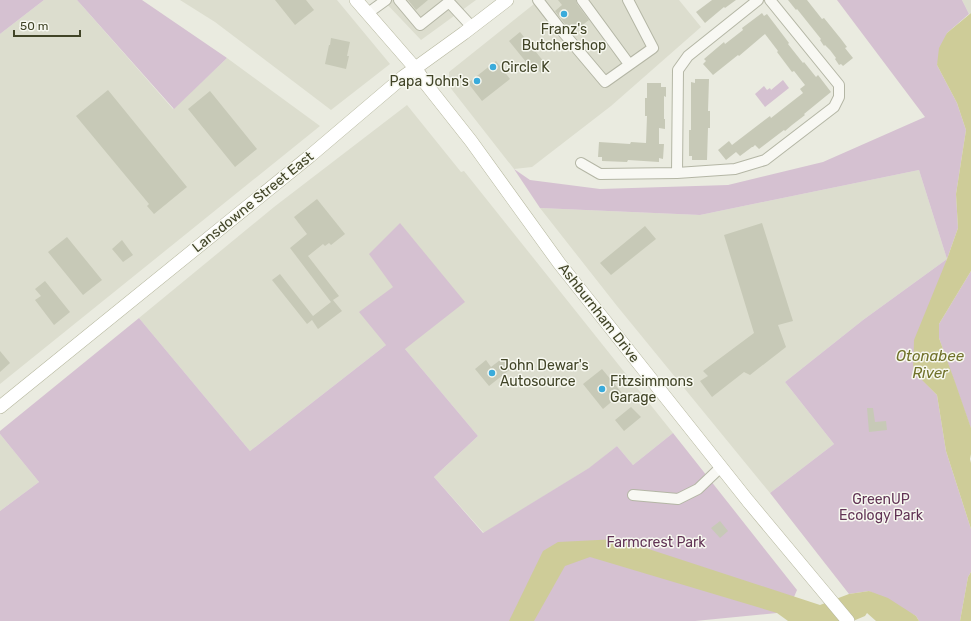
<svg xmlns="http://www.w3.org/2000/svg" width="971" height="621" viewBox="0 0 971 621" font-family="Rubik,sans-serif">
<rect width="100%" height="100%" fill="#eaebe0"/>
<path fill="#dcddce" d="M44,0h33l96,109 54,-51 93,68 -320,258v-350z
M180,0h157l53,64 -59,46 -116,-88z
M383,0h93l-55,40z
M539,0h140l22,27 -90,79 -79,61 -18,2 -65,-83v-14z
M962,0h9v13l-2,1z
M407,105l54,67 3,-1 209,262 -40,32 -16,-19 -26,21 -107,66 -50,-56 44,-41 -73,-87 -12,-62 -7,58 -136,106 -111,-133 135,-111z
M919,170l28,89 -84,61 -78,62 49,62 -64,49 -153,-187 -77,-98 160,7z
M0,434l39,48 -39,29z"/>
<path fill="#d5c1d1" d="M0,0h44l-44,34z
M77,0h65l85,58 -53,51z
M837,0h125l7,14 -22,19 -10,32 20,38 9,27 -10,64 2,34 -11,31 -34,111 24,25 9,56 25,78v43l-3,5 -8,44h-41l-3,-5 -47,-25 -20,3 -79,-101 64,-49 -49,-62 78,-62 84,-61 -28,-89 -219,45 -160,-7 -26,-39 16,11 70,9 128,-4 95,-23 102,-45z
M783,80l6,8 -24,19 -10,-13 9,-8 3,4 3,-2 1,2z
M400,223l65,79 -60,47 73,87 -44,41 49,56 106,-65 28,-22 16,19 40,-32 124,157 -3,7 -17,16 -82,8h-695v-110l39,-29 -39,-48v-3l139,-113 111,133 136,-106 -27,-33 34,-25 -24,-33z
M971,271v158l-32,-91v-14z"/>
<path fill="#cecc98" d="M971,13v258l-32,53v14l16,44 16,46v26l-1,5 1,4v66l-25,-78 -9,-56 -24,-24 1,-31 33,-81 11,-31 -2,-34 10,-64 -9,-27 -20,-38 2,-17 8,-15z
M618,539l202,66 29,-11 20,-3 19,7 28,18 3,5h-43l-9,-8 -2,3 -12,5h-65l-11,-8 -187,-56 -25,9 -31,55h-25l34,-70 15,-9z
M971,572v49h-11l8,-44z"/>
<path fill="#c7c9b7" d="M275,0h31l8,10 -19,15z
M408,0h20l-12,10z
M558,0h18l1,4 12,16 -17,13 -17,-22 7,-6z
M712,0h24l-11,8 -1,-1 -19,16 -9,-11z
M788,0h19l15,19 2,-1 17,21 6,8 -2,1 8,10 -10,8 -2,-2 -2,1 -4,-6 1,-1 -6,-8 -5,-5 -1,1 -4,-6 1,-1 -24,-30 -1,1z
M762,13l2,3 3,-2 22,29 -1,1 15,19 1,-1 12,15 2,-2 13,17 -27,22 1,1 -13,10 -7,6 -1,-1 -25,19 -4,-4 -2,2h-1l-12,9 -4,-4 -10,8 -8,-10 11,-9 3,4 38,-29 1,2 32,-25 -3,-4 5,-4 -11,-14 -2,1 -15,-20 1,-1 -13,-17 -26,22 -1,-1 -25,20 -10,-11 3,-3 -2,-2 20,-17 1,2 18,-14 -1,-2z
M520,32l28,35 -7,6 -3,-3 -3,3 -26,-32z
M331,38l19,4 -3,14h2l-3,13 -21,-5 4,-19h1z
M496,61l14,18 -28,22 -14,-18z
M695,79h14l-1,32h2v17h-2l-1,32h-15v-4h-3v-26h2v-48l4,1z
M647,83h14v4h5v10l-2,-1v23h1v10l-6,-1v16h5l-1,15 -4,-1v4l-31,-2 -1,2 -25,-1v-4h-4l1,-15 31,2 1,-2 15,1 1,-27h-2v-18h2z
M108,90l79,97 -33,27 -7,-8 2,-2 -73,-88z
M210,91l47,58 -22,18 -47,-58z
M317,199l28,35 -14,11 -2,-2 -4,3 -2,-2 -15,12 31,40 -6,4 9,11 -24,18 -6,-9 -5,4 -35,-44 8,-6 33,42 18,-14 -41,-54 17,-14 -13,-17z
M762,223l31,98 -15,4 8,22 -36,28 -6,-3 -32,25 -12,-16 8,-5 -5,-5 51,-38 -30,-98z
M645,226l11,13 -45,36 -11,-12z
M67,237l35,43 -19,15 -35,-43z
M122,240l11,15 -10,7 -11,-13z
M45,281l25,31 -16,13 -19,-25 6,-4 -6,-7z
M0,351l10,12 -10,9z
M504,357l8,11 -23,18 -14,-17 11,-9 5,7z
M602,369l20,24 -19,16 -20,-25z
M631,407l10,10 -17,14 -9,-11z
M867,408h6l2,14 11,-1 1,9 -18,2z
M720,521l8,10 -8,7 -9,-10z"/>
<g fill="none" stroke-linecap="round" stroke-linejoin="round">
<g stroke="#b4b6a5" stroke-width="12">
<path id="minor" d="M399,0l21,25 29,-23 23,25
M538,0l24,31 43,51 48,-34 -25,-48
M582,0l47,64
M368,13l18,-13
M581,163l19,11 77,-1 58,-4 30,-9 69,-53 5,-10v-12l-69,-85
M677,173l1,-103 10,-14 70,-56
M633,495l45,4 20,-10 23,-22"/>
</g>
<g stroke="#b6b79e" stroke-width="14">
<path id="major" d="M356,0l60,69 10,15 45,57 88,122 189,238 100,120
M0,407l310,-251 93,-79 61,-44 43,-33"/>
</g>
<use href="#minor" stroke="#f8f8f3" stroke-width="10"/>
<use href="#major" stroke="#fff" stroke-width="13"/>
</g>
<g fill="#3aabdb" stroke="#f7f8f0" stroke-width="1.5">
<circle cx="564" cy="14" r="4"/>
<circle cx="493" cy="67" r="4"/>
<circle cx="477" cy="81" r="4"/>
<circle cx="492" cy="373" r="4"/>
<circle cx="602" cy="389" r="4"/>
</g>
<g text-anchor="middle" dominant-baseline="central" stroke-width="3" stroke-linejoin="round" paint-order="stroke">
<g font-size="14" fill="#414427" stroke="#f7f8f0" text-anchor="start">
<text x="564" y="29" text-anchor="middle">Franz's<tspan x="564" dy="16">Butchershop</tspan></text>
<text x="501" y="67">Circle K</text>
<text x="469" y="81" text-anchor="end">Papa John's</text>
<text x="500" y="365">John Dewar's<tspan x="500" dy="16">Autosource</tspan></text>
<text x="610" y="381">Fitzsimmons<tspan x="610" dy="16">Garage</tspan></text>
</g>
<g font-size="14" fill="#414427" stroke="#f7f8f0">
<text transform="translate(253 202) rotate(-39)">Lansdowne Street East</text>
<text transform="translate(599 313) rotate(52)">Ashburnham Drive</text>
</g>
<g font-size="14" fill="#613355" stroke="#f7f8f0">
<text x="881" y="499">GreenUP<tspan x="881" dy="16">Ecology Park</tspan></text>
<text x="656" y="542">Farmcrest Park</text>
</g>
<g font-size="15" font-style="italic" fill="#70712a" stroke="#f7f8f0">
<text x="930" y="356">Otonabee<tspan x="930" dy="17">River</tspan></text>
</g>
</g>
<path d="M14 30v6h66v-6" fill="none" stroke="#414427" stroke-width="2"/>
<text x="20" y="30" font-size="12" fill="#414427" stroke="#f7f8f0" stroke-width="3" paint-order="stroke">50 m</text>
</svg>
